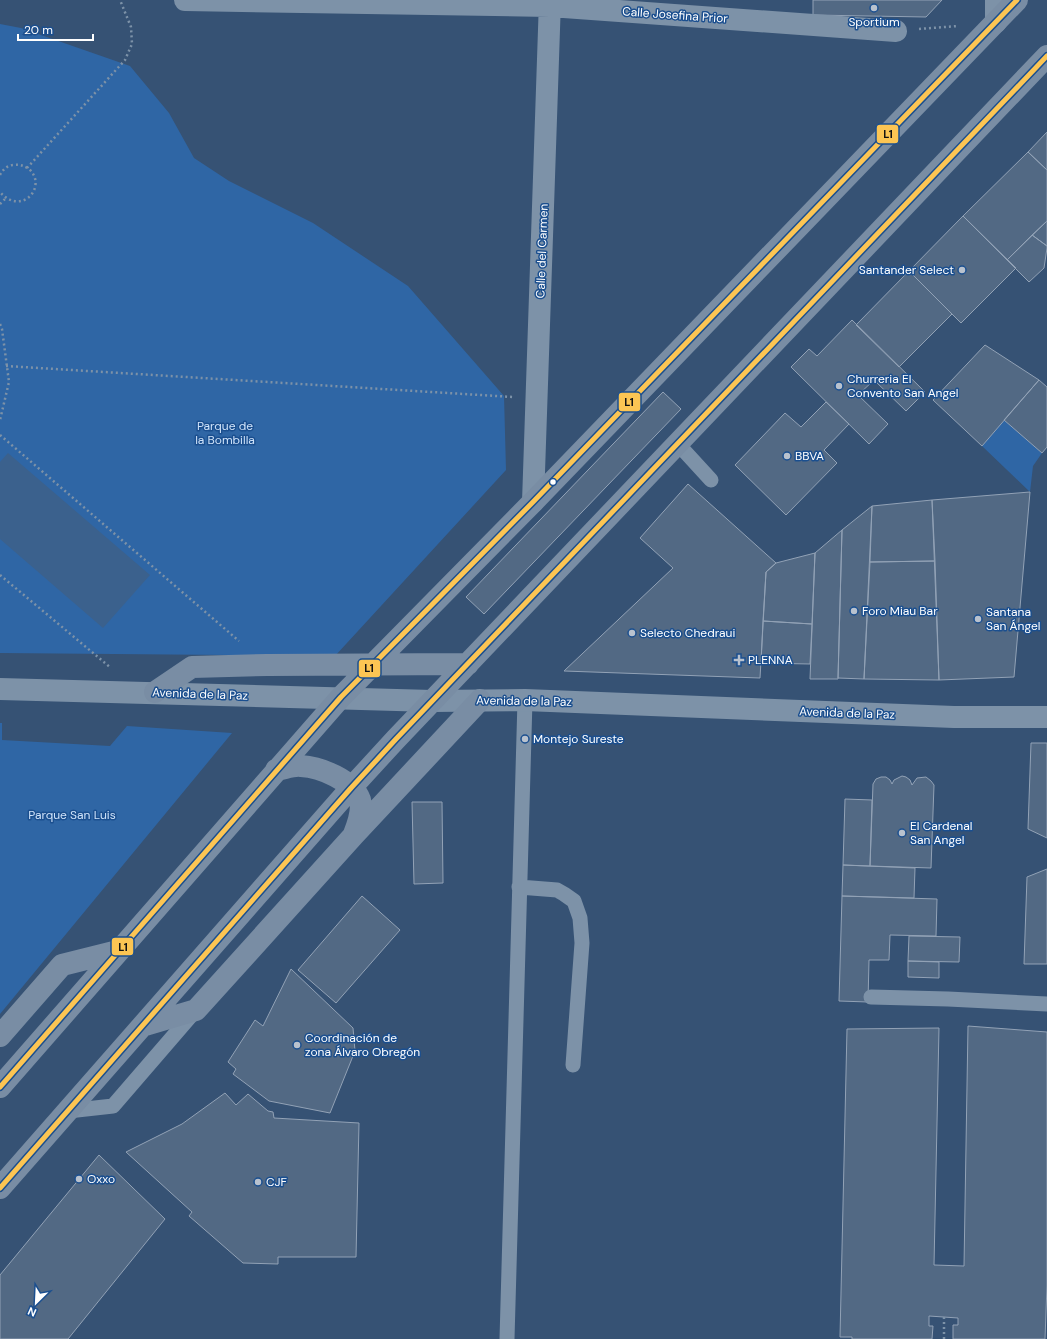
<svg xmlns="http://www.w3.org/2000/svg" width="1047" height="1339" viewBox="0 0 1047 1339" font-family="'DM Sans',sans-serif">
<rect width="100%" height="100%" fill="#365274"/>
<path fill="#2f66a5" d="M0,24l21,4 109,38 39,47 25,45 35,23 84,42 95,63 96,110 2,74 -171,186 -335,-3z
M1004,420l38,33 -9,13 -3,26 -48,-46z
M0,723h2v17l108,6 17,-20 105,7 -232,281z"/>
<path fill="#3b618d" d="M8,453l142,122 -47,53 -103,-89v-77z"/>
<path fill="#526984" stroke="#92a2b6" d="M813,0h129l-16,17 -113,-2z
M1047,132v38l-19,-18z
M1028,152l19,18v51l-40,39 -44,-44z
M963,216l53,52 -55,55 -52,-52z
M1047,221v25l-15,-11z
M1032,235l15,11v2l-3,20 -15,14 -22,-22z
M909,271l43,43 -53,53 -43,-42z
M852,320l73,72 -19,19 -32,-31 -16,15 30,29 -19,20 -78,-77 18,-18 8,7z
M985,345l54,35 -57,66 -49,-46z
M1039,380l8,7v60l-5,6 -38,-33z
M663,392l18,17 -197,205 -18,-17z
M826,402l23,22 -25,26 13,13 -51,52 -51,-50 50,-52 16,14z
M688,484l88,79 -10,9 -6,106 -196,-7 109,-103 -33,-30z
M1030,492l-16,185 -75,3 -7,-180z
M932,500l3,61 -65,1 2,-56z
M872,506l-8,173 -26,-1 4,-148z
M842,530l-4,149h-28l5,-126z
M815,553l-3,71 -49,-3 3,-49 10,-9z
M935,561l4,119 -75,-1 6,-117z
M763,621l49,3 -2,40 -49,-1z
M1031,743h16v95l-19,-9z
M902,776l4,1 4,3 2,5 5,-7 9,-1 5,4 3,4 -3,83 -61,-2 3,-82 3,-5 5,-2h5l4,3 2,4 2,-4z
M845,799l27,1 -2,66 -27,-1z
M412,802h30l1,81 -29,1z
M843,865l72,3 -1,30 -72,-2z
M1047,869v95h-23l3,-87z
M362,896l38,34 -64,73 -38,-33z
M842,896l95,3 -1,37 -46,-1 -1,25h-20l-1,42 -29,-1z
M909,936l51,1 -1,25 -51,-1z
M908,961l31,1v16l-31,-1z
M291,969l62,59 2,23 -25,62 -61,-12 -36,-27 3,-5 -8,-7 27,-42 8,6z
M968,1026l79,6v253l-2,54h-92v-14h5v-7l-29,-2v10h4l-1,13h-80v-2h-12l7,-308 92,-1 -5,237 30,1z
M225,1093l11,12 12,-11 20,17 5,1 1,6 85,5 -3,134h-78v7l-35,-1 -54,-47 3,-4 -66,-60 56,-28z
M99,1155l66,64 -97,120h-68v-64z"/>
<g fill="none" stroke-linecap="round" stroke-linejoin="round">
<path stroke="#7d92a8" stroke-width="2.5" stroke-dasharray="2 3" stroke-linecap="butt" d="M919,29l39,-3
M27,168l98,-108 7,-16 -1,-17 -11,-27
M0,175c3,-6 8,-10 14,-10 6,-1 10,1 15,4 19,17 -7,48 -29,23
M0,204l6,-6
M0,324l2,5 7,53 -9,38
M6,366l507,31
M0,435l239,206
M0,575l111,93
M944,1339v-22"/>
<path stroke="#7d92a8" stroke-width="15" d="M678,444l33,36
M519,887l38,3 7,4 10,7 6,17 2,25 -9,122
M871,997l77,2 99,5
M68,1111l45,-5 82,-95
M507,1339l18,-639"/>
<path stroke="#7d92a8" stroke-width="22" d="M185,0l365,6 346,25
M996,0v22
M533,502l17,-502"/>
<path stroke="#7d92a8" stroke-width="22" d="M0,689l432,12 93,-1 429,17h93"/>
<path stroke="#798da4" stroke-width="22" d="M155,692l37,-25 75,-2 201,-1
M276,770c8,-1 17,-5 25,-4 19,1 52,14 59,34 3,11 -2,24 -6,34
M142,1026l54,-16 158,-175 126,-135
M0,1036l62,-71 56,-14
M0,1087l341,-390 192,-195 484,-502
M0,1188l351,-400 45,-49 651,-683"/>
<g stroke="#1b4f8f" stroke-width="8">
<path id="bus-1" d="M0,1087l341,-390 192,-195 484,-502
M0,1188l351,-400 45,-49 651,-683"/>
</g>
<use href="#bus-1" stroke="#fcc553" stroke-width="5"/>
</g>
<g fill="#b9c2ce" stroke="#1b4f8f" stroke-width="1.5">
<circle cx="874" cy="8" r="4"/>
<circle cx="962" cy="270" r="4"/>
<circle cx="839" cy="386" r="4"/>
<circle cx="787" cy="456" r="4"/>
<circle cx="854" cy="611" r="4"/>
<circle cx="978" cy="619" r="4"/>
<circle cx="632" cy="633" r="4"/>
<path d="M737 654h4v4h4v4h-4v4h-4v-4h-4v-4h4z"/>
<circle cx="525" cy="739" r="4"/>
<circle cx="902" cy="833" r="4"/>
<circle cx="297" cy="1045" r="4"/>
<circle cx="79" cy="1179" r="4"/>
<circle cx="258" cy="1182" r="4"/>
</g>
<circle fill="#fff" stroke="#1b4f8f" stroke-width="1.5" cx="553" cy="482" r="3.5"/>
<g text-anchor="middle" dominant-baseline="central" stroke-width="3" stroke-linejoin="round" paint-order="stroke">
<g font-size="12" fill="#fff" stroke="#1b4f8f">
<text transform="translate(675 15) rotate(4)">Calle Josefina Prior</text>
<text transform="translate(542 251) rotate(-88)">Calle del Carmen</text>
<text transform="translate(200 694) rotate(2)">Avenida de la Paz</text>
<text transform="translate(524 701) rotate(1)">Avenida de la Paz</text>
<text transform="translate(847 713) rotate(2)">Avenida de la Paz</text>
</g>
<g font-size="12" fill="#fff" stroke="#1b4f8f" text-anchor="start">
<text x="874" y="22" text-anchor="middle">Sportium</text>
<text x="954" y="270" text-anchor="end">Santander Select</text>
<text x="847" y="379">Churreria El<tspan x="847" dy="14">Convento San Angel</tspan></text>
<text x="795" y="456">BBVA</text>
<text x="862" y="611">Foro Miau Bar</text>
<text x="986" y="612">Santana<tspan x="986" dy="14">San Ángel</tspan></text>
<text x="640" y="633">Selecto Chedraui</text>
<text x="748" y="660">PLENNA</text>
<text x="533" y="739">Montejo Sureste</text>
<text x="910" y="826">El Cardenal<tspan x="910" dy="14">San Angel</tspan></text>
<text x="305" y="1038">Coordinación de<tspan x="305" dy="14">zona Álvaro Obregón</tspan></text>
<text x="87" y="1179">Oxxo</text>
<text x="266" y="1182">CJF</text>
</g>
<g font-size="12" fill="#cfe3fa" stroke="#1b4f8f">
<text x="225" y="426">Parque de<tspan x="225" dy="14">la Bombilla</tspan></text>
<text x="72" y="815">Parque San Luis</text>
</g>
</g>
<g stroke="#1b4f8f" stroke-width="1.5">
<rect x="876" y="124" width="23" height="20" rx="4" fill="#fcc553"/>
<rect x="618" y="392" width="23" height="20" rx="4" fill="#fcc553"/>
<rect x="358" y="659" width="23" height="19" rx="4" fill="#fcc553"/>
<rect x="111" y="937" width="23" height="19" rx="4" fill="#fcc553"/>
</g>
<g font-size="11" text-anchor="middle" font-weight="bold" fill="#111">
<text x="888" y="138">L1</text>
<text x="629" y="406">L1</text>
<text x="369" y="672">L1</text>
<text x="123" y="951">L1</text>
</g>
<g transform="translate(36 1303) rotate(204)" stroke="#1b4f8f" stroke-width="3" paint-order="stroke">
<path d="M0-3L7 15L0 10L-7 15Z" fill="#ffffff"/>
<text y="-6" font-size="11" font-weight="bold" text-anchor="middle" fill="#ffffff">N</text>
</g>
<path d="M18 34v6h75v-6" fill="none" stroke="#ffffff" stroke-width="2"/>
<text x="24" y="34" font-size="12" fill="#ffffff" stroke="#1b4f8f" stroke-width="3" paint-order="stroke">20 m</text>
</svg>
